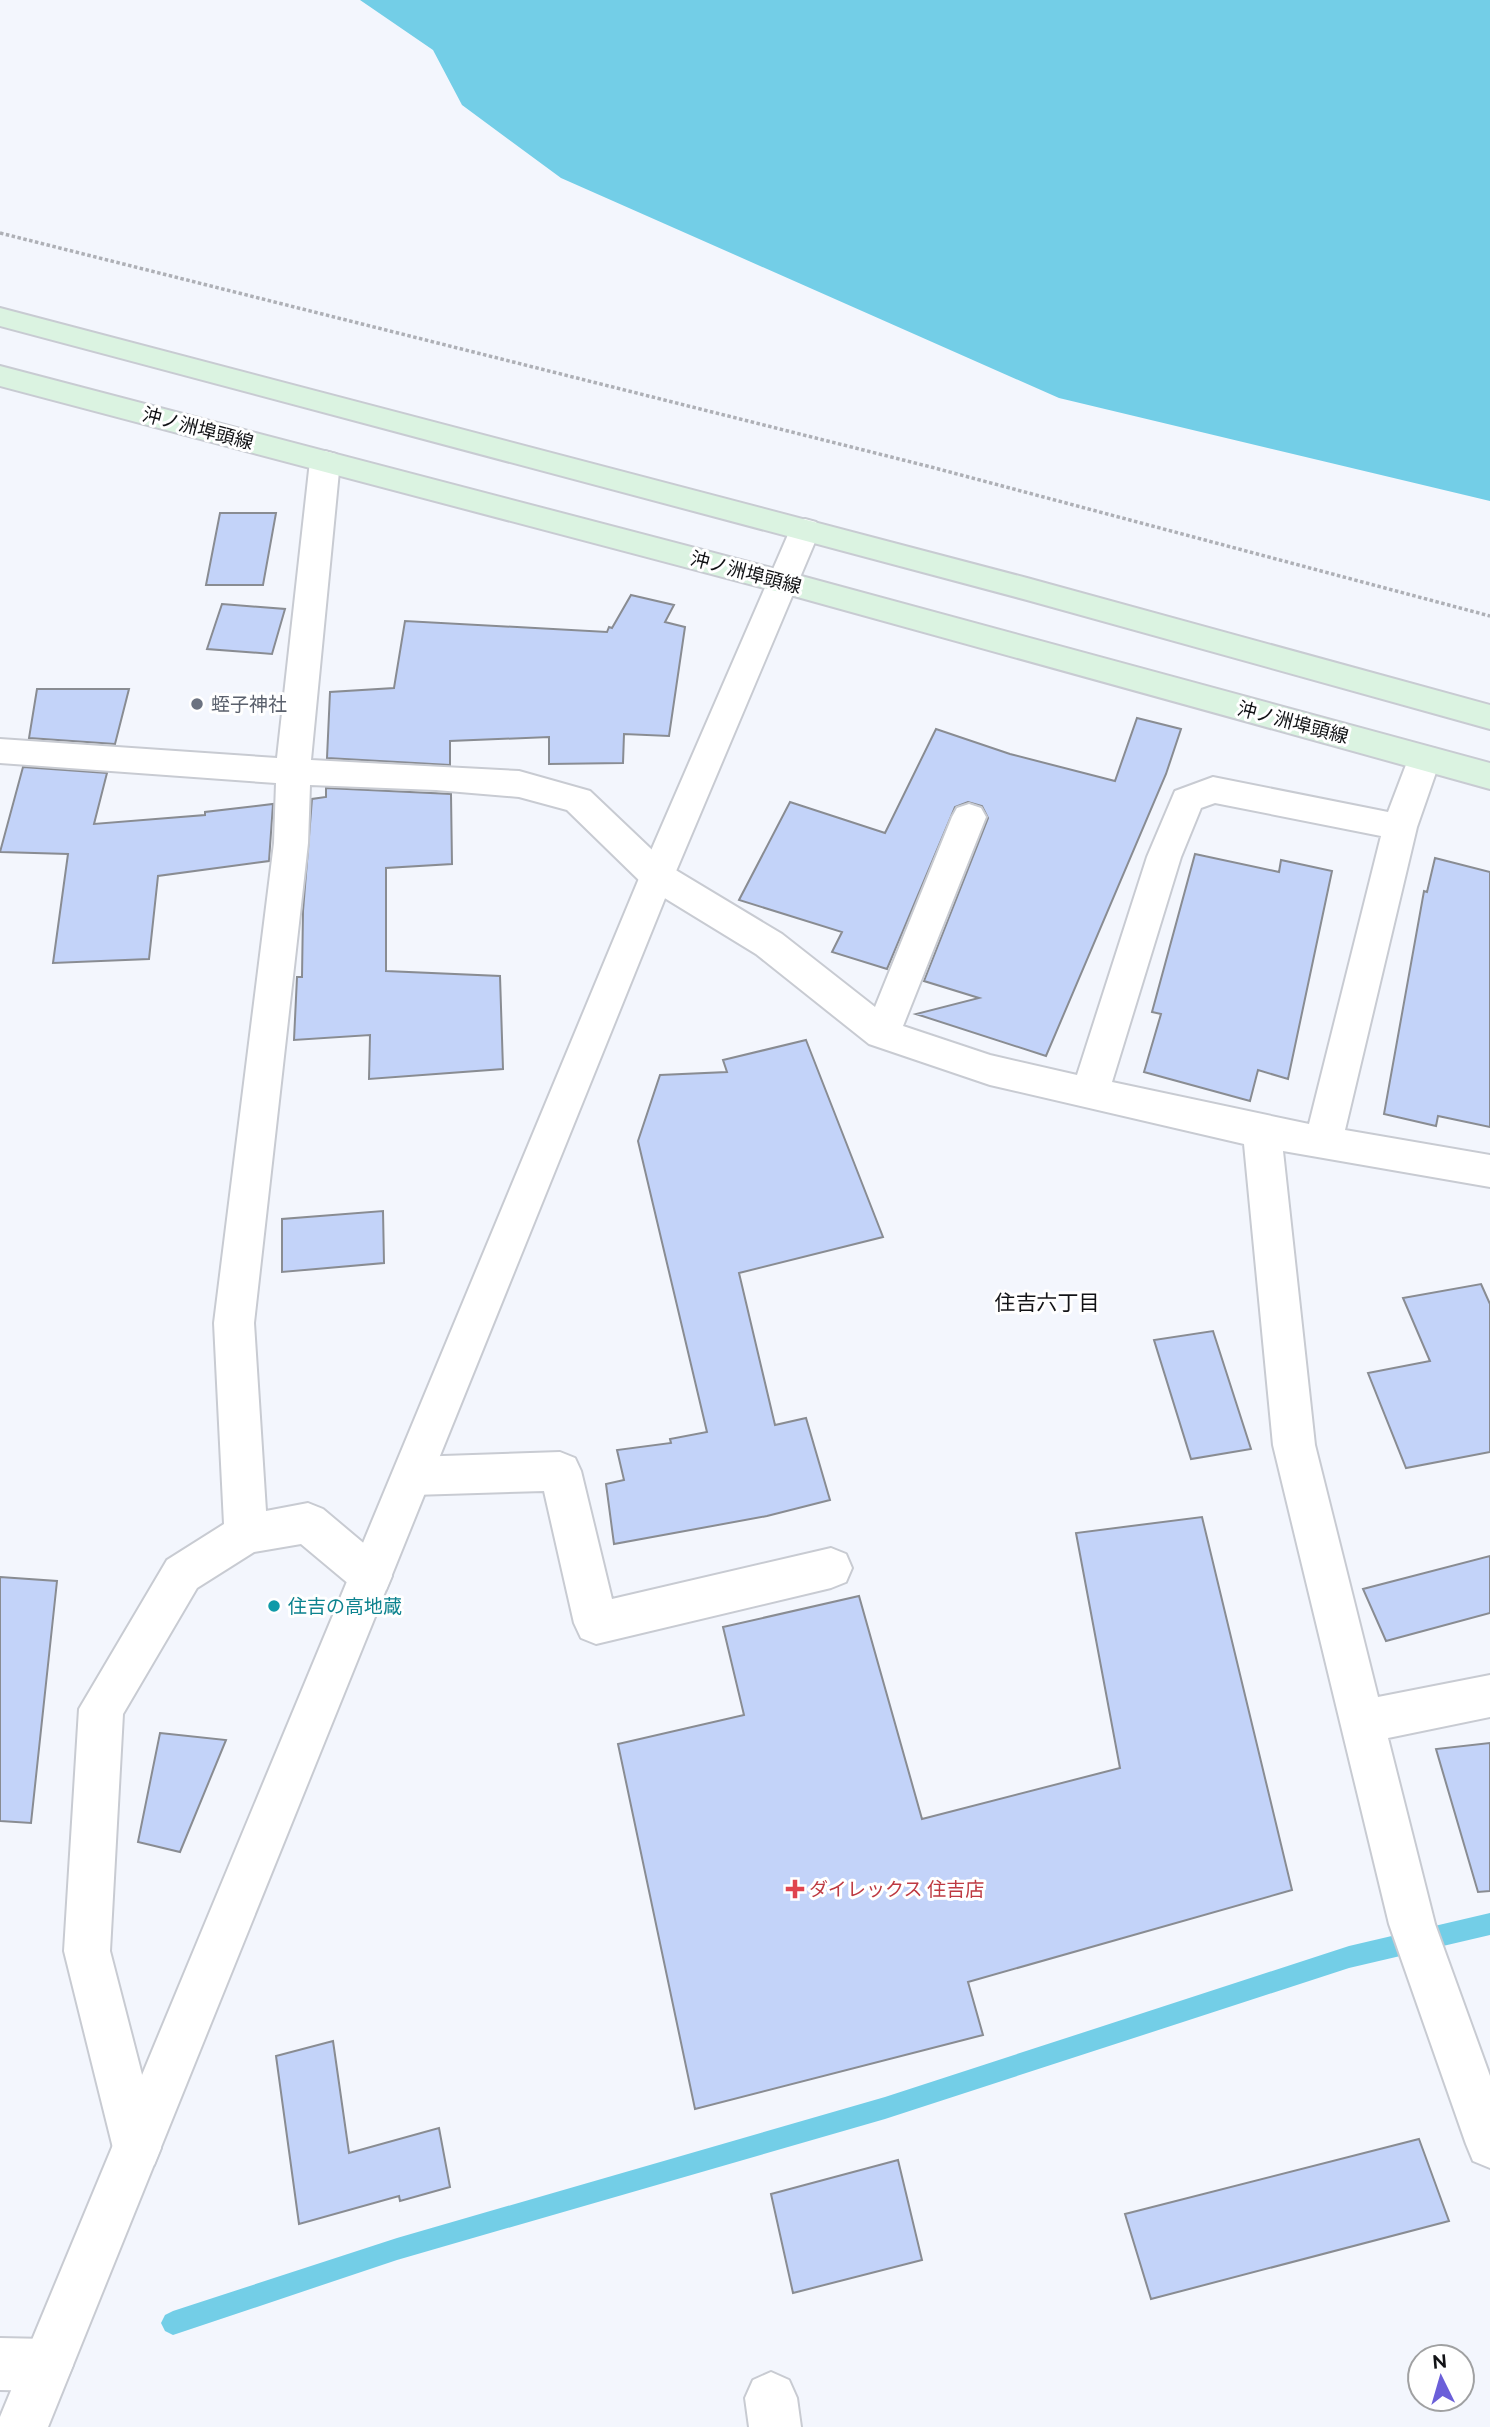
<svg xmlns="http://www.w3.org/2000/svg" width="1490" height="2427" viewBox="0 0 1490 2427" font-family="Raleway,'Noto Sans JP',sans-serif">
<rect width="100%" height="100%" fill="#f3f6fd"/>
<path fill="#73cee7" d="M360,0h1130v501l-431,-103 -498,-220 -99,-73 -29,-55z"/>
<g fill="none" stroke-linecap="round" stroke-linejoin="round">
<path fill="#73cee7" fill-rule="evenodd" d="M1490,1913v22l-141,33 -464,151 -488,141 -224,75 -8,-4 -4,-8 4,-8 8,-4 224,-73 488,-141 464,-151z"/>
</g>
<path fill="#c3d3f9" stroke="#898c92" stroke-width="2" d="M220,513h56l-13,72h-57z
M631,595l43,10 -9,17 20,5 -16,109 -45,-2 -1,29 -74,1v-27l-99,4v24l-123,-7 3,-66 64,-4 11,-67 202,11 2,-5 3,1z
M222,604l63,5 -13,45 -65,-5z
M37,689h92l-14,55 -86,-6z
M1137,718l44,11 -15,45 -120,282 -130,-42 63,-16 -55,-17 64,-163 -6,-12 -14,-4 -13,5 -68,162 -55,-17 10,-20 -103,-32 51,-98 95,31 51,-104 74,25 105,27z
M23,767l84,6 -13,51 111,-9v-3l68,-8 -4,57 -111,15 -9,83 -96,4 15,-109 -68,-2z
M326,788l125,6 1,70 -66,4v103l114,5 3,93 -134,10 1,-44 -76,5 3,-63h5l1,-66 9,-112 14,-2z
M1195,854l84,18 2,-12 51,11 -44,208 -30,-9 -8,31 -106,-29 17,-58 -9,-2z
M1435,858l55,14v255l-52,-11 -2,10 -52,-12 40,-223 3,1z
M806,1040l77,197 -144,36 36,152 31,-7 24,82 -63,16 -153,28 -8,-60 18,-4 -7,-30 54,-7 -1,-4 37,-7 -69,-291 22,-66 67,-3 -4,-12z
M383,1211l1,52 -102,9v-53z
M1481,1284l9,20v148l-84,16 -38,-95 62,-12 -27,-63z
M1213,1331l38,118 -60,10 -37,-119z
M1202,1517l90,373 -324,92 15,53 -288,74 -77,-365 126,-29 -21,-88 136,-31 63,223 198,-51 -44,-235z
M1490,1556v57l-104,28 -23,-52z
M0,1577l57,4 -26,242 -31,-2z
M160,1733l66,7 -46,112 -42,-10z
M1490,1743v148l-12,1 -42,-143z
M333,2041l16,112 90,-25 11,59 -50,14 -1,-5 -100,28 -23,-168z
M1419,2139l30,82 -298,78 -26,-85z
M898,2160l24,100 -129,33 -22,-99z"/>
<g fill="none" stroke-linecap="round" stroke-linejoin="round">
<g stroke="#c8cbd2" stroke-width="4">
<path id="minor" d="M325,451l11,3 4,7 -29,299 208,11 71,20 79,75 113,68 93,73 77,-190 5,-9 12,-4 12,4 5,9 -83,209 87,29 87,20 70,-218 28,-66 38,-14 175,35 24,-63 12,-3 12,3 5,9 -24,69 -72,303 145,25v32l-207,-36 32,294 63,252 112,-22v42l-102,21 47,186 55,152v92l-17,-7 -7,-17 -77,-220 -116,-479 -29,-301 -254,-59 -121,-41 -113,-90 -111,-68 -78,-76 -48,-13 -83,-7 -126,-5 -2,58 -54,480 12,188 42,-8 15,6 63,53 6,14 -6,14 -15,6 -15,-6 -55,-46 -47,8 -57,36 -74,126 -13,237 51,197 -7,17 -17,7 -17,-7 -7,-17 -49,-197 15,-242 88,-149 57,-36 -10,-201 60,-480 2,-60 -276,-20v-24l277,19 33,-297 4,-7zM1215,803l166,33 -72,288 -197,-42 69,-225 20,-49z
M560,1452l15,6 6,13 31,128 219,-51 15,6 6,14 -6,14 -15,6 -235,56 -15,-6 -7,-15 -30,-132 -131,4 -15,-6 -6,-13 6,-13 15,-6z
M0,2338l47,1 18,8 8,18 -8,18 -18,8 -47,-1z
M771,2372l18,8 8,18 4,29h-52l-4,-29 8,-18z"/>
</g>
<g stroke="#c8cbd2" stroke-width="4">
<path id="tertiary" d="M805,519l11,3 4,8 -146,346 -626,1551h-48v-10l640,-1541 150,-346 4,-8z"/>
</g>
<g stroke="#c8cbd2" stroke-width="4">
<path id="secondary" d="M0,308l1027,270 463,127v24l-463,-129 -1027,-274z
M0,366l783,205 707,192v26l-707,-196 -783,-207z"/>
</g>
<path stroke="#aeb0b6" stroke-width="3.5" stroke-dasharray="3.5 2.5" stroke-linecap="butt" d="M0,233l931,234 559,149"/>
<use href="#minor" fill="#fff" fill-rule="evenodd"/>
<use href="#tertiary" fill="#fff" fill-rule="evenodd"/>
<use href="#secondary" fill="#dbf3e1" fill-rule="evenodd"/>
</g>
<circle fill="#6b7280" stroke="#fff" stroke-width="2.5" cx="197" cy="704" r="7"/>
<circle fill="#0f9aa8" stroke="#fff" stroke-width="2.5" cx="274" cy="1606" r="7"/>
<path fill="#e0444e" stroke="#fff" stroke-width="2.5" d="M791.5 1878.5h7v7h7v7h-7v7h-7v-7h-7v-7h7z"/>
<g text-anchor="middle" dominant-baseline="central" stroke-width="6" stroke-linejoin="round" paint-order="stroke">
<g font-size="19" fill="#121316" stroke="#fff">
<text transform="translate(198 428) rotate(15)">沖ノ洲埠頭線</text>
<text transform="translate(746 572) rotate(15)">沖ノ洲埠頭線</text>
<text transform="translate(1293 722) rotate(15)">沖ノ洲埠頭線</text>
</g>
<g font-size="19" fill="#5b616d" stroke="#fff" text-anchor="start">
<text x="211" y="704">蛭子神社</text>
</g>
<g font-size="19" fill="#0d838f" stroke="#fff" text-anchor="start">
<text x="288" y="1606">住吉の高地蔵</text>
</g>
<g font-size="19" fill="#be3a42" stroke="#fff" text-anchor="start">
<text x="809" y="1889">ダイレックス 住吉店</text>
</g>
<g font-size="21" fill="#121316" stroke="#fff">
<text x="1047" y="1302">住吉六丁目</text>
</g>
</g>
<g transform="translate(1441 2378) rotate(355)"><circle r="33" fill="#ffffff" stroke="#a0a1a2" stroke-width="2"/>
<path d="M0-5L12 26L0 18L-12 26Z" fill="#6b5fd9"/>
<text y="-10" font-size="19" font-weight="bold" text-anchor="middle" fill="#121316">N</text>
</g>
</svg>
